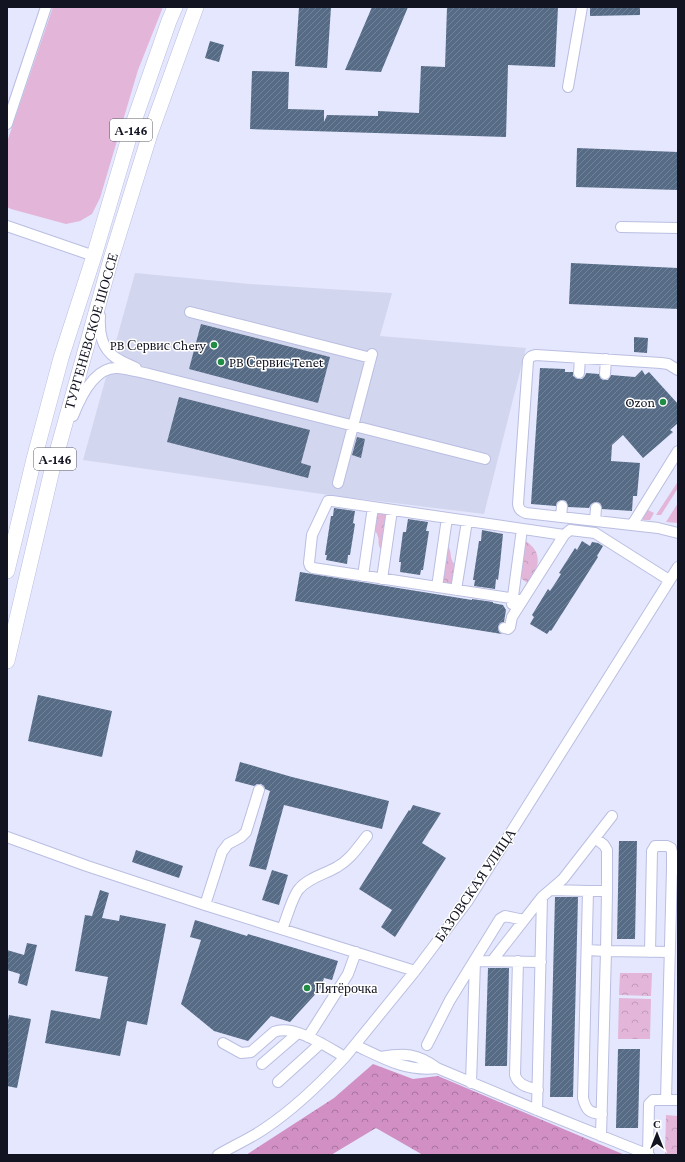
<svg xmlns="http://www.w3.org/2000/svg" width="685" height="1162" viewBox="0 0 685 1162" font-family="'Crimson Pro',serif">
<defs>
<pattern id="forest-crowns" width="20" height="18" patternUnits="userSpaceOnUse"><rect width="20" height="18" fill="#d18fc4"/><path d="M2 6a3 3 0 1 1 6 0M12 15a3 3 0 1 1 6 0" fill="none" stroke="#a8749f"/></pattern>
<pattern id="park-crowns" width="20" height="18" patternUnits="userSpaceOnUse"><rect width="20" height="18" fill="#e2b5d9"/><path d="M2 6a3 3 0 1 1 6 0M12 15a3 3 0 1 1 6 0" fill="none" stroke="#c19bba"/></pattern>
<pattern id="building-hatch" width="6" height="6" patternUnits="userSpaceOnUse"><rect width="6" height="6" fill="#566b86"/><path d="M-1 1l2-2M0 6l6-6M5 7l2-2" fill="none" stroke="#738296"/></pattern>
</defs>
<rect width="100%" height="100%" fill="#e4e7fd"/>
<path fill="#d3d6ef" d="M135,273l115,11 142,9 -12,43 146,12 -42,166 -155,-19 -246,-35z"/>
<path fill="#e2b5d9" d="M53,7h110l-25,63 -38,128 -8,16 -12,7 -14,3 -55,-15 -4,-2v-65z
M677,483l1,1v4l-17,27h-5z
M678,503v20l-12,-1z
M646,509l8,4 -4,7h-7l-1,-4z"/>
<path fill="url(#forest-crowns)" d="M373,1064l40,15 25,-3 187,79h-202l-47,-27 -45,27h-85l88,-57z"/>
<path fill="url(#park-crowns)" d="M382,511l5,3 -5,37c-7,-8 1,-13 -9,-22l4,-16z
M524,540c20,12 15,27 5,44l-10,-7z
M446,544c8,7 1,15 11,22l-4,16 -4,2 -5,-1 -2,-2z
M620,973h32l-1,23 -32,-1z
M619,998l32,1 -1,40h-32z
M666,1115l12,1v39h-13z"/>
<path fill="url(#building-hatch)" d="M299,7h32l-4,61 -32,-2z
M372,7h36l-27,65 -36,-2z
M447,7h111l-3,60 -47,-2 -2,72 -256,-8 2,-58 37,1 -1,37 36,1v12l3,-7 51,1v-5l41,2 2,-47 24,1z
M590,7h50v8l-50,1z
M210,41l14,4 -5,17 -14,-4z
M577,148l101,4v38l-102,-3z
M571,263l107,5v41l-109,-5z
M201,324l129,33 -12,46 -129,-34z
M634,337l14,1 -1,15 -13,-1z
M540,368l25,1v3h8v4l5,3h4l3,-3 1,-3 13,1 2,5 4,1h3l3,-5 24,2 7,-7 3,5 4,-3 29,32v19l-8,7 3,2 -30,26 -20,-23 -11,10 -1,16 29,2 -3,33h-4l-1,15 -30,-2 -2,-6 -4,-1 -5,2 -2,4 -21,-1 -2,-6 -4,-1 -5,2 -1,4 -25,-2z
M179,397l131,33 -9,33 10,3 -3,12 -141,-36z
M357,437l8,2 -4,19 -9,-3z
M334,508l21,3 -2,12 2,1 -5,31h-2l-1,9 -21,-4 1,-5h-2l6,-39h2z
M408,519l20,3 -2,9h3l-6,39h-2l-1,5 -20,-3 1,-10h-2l4,-30h3z
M482,530l21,4 -3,30 -2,16 -2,-1 -1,10 -21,-3 1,-6h-2l6,-39h2z
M582,541l8,5 2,-4 6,1 5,3 -6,10 1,1 -47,74 -1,-1 -3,4 -17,-10 4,-7 -2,-2 16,-26 2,2 6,-9 5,-8 -2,-1 16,-25 2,2z
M300,572l172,28v-1l21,3v1l10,2 3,5 -2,12 -4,1 -2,4 1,5 3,2 -207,-33z
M38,695l74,16 -10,46 -74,-16z
M240,762l52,15 97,24 -7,28 -98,-24 -18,65 -17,-4 21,-75 -5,-2 -1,-3 -3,-2h-4l-3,2 -19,-5z
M413,805l28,8 -19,30 24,15 -51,79 -14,-10 11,-17 -33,-21 50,-79 1,1z
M619,841h18l-2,98h-18z
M136,850l47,16 -4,12 -47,-16z
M272,870l16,5 -9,30 -17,-5z
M100,890l9,3 -7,25 17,3 1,-6 46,9 -19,101 -20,-4 -7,35 -75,-13 6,-33 49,9 8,-42 -33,-6 10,-56 7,1z
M555,897h23l-5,200h-23z
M195,920l52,16 1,-2 90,27 -6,19 -8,-2 -3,10 -31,34 -19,-6 -23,25 -34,-10 -33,-27 20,-64 -11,-3z
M27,943l10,2 -10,41 -9,-3 2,-9 -13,-4v-20l17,5z
M488,968h21l-2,98h-22z
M9,1015l22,4 -14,69 -10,-2v-60z
M618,1049h22l-2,79h-22z"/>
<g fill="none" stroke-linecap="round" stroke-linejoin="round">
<g stroke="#babee1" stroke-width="12">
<path id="minor" d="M568,87l14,-80
M7,124l39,-117
M7,226l87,30
M621,227l57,1
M190,312l181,46
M100,316c-1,16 1,32 16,42 6,4 14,7 20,10
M678,370l-10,-6 -7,-1 -125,-8c-5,1 -7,2 -8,6l-10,143c1,6 3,7 8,9l132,15 20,5
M579,373l1,-15
M605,374l1,-15
M73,416c7,-18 22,-50 45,-48 10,1 21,4 31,6l336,85
M338,483l34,-129
M561,517l1,-11
M595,521l1,-13
M632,525l46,-74
M363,576l10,-69
M382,579l10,-69
M437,587l10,-69
M456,590l11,-69
M523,600l-210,-32 -3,-2 -1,-3 3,-28 16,-34h4l232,34
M512,604l10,-75
M504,628l4,1 2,-2 2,-10 52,-82 6,-5 25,3 74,47
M7,837l80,29 118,39 210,66
M595,838l9,7 3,5v41
M678,869l-6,-1 -6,232h12
M551,890l37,1
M205,905l17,-53 6,-8 13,-7 5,-5 13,-42
M282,929c5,-11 10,-32 17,-40 9,-11 26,-15 38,-22 13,-7 21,-20 30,-31
M587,950l19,1 1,-60h-19l-5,207c3,12 6,15 19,16
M650,952l2,-101 3,-5h12l4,2 1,4v16
M492,961l50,-64 21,-18 49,-63
M518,961l-3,114c3,11 14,12 23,15
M308,1037l40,-63 8,-22
M223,1043l18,10 10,-1 23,-20c20,-8 53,15 71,25
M355,1045c28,13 50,27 82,23
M427,1045l23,-45 50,-81 5,-3 19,4
M381,1057c23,-4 36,-4 56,11l100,42 112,45
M262,1064l36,-31
M278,1082l43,-39
M471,1083l4,-122 66,1
M537,1110l5,-213
M601,1136l5,-185 64,1
M218,1155c15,-9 31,-16 46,-26 30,-20 57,-46 81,-72l70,-86 52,-69 211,-335
M648,1155l1,-51 4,-4h13"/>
</g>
<g stroke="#babee1" stroke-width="16">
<path id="highway" d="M7,571l27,-112 27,-101 33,-102 39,-132 36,-103 6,-14
M7,661l45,-191 59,-211 39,-125 46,-127"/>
</g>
<use href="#minor" stroke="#fff" stroke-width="10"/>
<use href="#highway" stroke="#fff" stroke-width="15"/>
</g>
<g fill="#208c44" stroke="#fff" stroke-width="1.5">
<circle cx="214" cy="345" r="4"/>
<circle cx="221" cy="362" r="4"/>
<circle cx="663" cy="402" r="4"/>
<circle cx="307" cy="988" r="4"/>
</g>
<g text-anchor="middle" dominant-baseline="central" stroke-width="3" stroke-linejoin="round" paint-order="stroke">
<g fill="#fff" stroke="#5a5a64" stroke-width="1">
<rect x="110" y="119" width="42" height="22" rx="3"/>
<rect x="34" y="448" width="42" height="22" rx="3"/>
</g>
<g font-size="13" font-weight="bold" fill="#131421">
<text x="131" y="130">А-146</text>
<text x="55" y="459">А-146</text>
</g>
<g font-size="14" fill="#131421" stroke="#fff">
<text transform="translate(91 331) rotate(-74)">ТУРГЕНЕВСКОЕ ШОССЕ</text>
<text transform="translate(475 885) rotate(-56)">БАЗОВСКАЯ УЛИЦА</text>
</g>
<g font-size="14" fill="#131421" stroke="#fff" text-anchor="end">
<text x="206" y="345">PB Сервис Chery</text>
<text x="229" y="362" text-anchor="start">PB Сервис Tenet</text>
<text x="655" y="402">Ozon</text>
<text x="315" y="988" text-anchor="start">Пятёрочка</text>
</g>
</g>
<rect width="685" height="1162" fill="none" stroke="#131421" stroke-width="16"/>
<g transform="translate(657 1134)" stroke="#ffffff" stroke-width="3" paint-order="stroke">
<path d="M0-3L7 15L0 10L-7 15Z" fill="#131421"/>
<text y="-6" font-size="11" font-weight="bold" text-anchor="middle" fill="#131421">С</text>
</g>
</svg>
